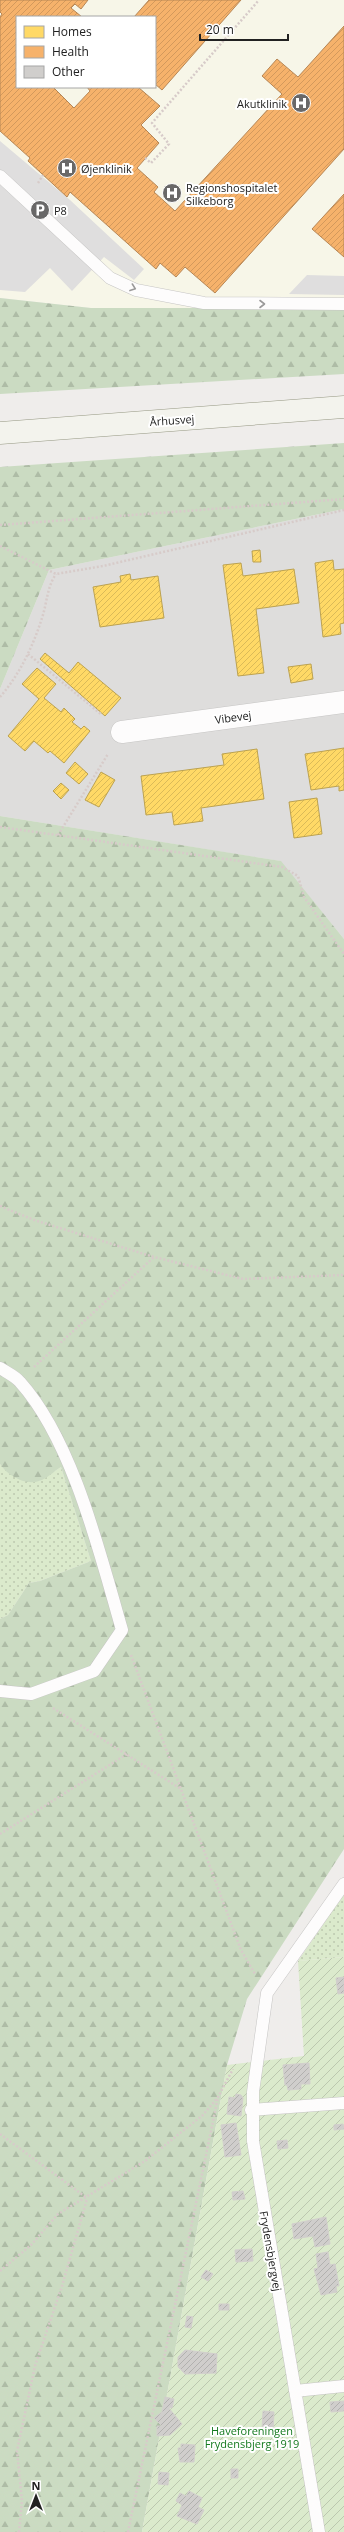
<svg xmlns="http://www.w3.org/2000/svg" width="344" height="2532" viewBox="0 0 344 2532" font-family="'Open Sans',sans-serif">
<defs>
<pattern id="grass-dots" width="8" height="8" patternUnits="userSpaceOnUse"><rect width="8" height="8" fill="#dbeacc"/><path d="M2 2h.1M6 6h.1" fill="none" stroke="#bcc8af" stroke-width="1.8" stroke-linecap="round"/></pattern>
<pattern id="forest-firs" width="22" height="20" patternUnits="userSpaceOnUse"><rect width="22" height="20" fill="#cbdbc2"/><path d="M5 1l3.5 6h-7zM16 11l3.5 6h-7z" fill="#aebca6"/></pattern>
<pattern id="garden-furrows" width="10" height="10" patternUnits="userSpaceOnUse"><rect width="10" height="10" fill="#dbeacc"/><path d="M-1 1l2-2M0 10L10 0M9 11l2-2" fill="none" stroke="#bcc8af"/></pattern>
<pattern id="homes-hatch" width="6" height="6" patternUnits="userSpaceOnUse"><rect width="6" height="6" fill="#ffd966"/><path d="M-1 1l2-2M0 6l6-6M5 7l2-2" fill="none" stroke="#daba58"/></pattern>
<pattern id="health-hatch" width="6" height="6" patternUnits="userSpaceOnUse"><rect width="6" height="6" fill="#f6b26b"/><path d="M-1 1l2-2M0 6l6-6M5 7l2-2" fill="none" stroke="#d3995c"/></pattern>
<pattern id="building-hatch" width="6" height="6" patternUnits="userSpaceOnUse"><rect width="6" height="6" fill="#d0cecc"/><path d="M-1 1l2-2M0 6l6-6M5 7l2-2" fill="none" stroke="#b2b1af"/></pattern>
</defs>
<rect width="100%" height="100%" fill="#efedeb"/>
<path fill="#dedddc" d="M344,509v430l-64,-78 -280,-45v-127l49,-119z"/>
<path fill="#f7f6e8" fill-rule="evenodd" d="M0,0h344v308h-253l-91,-10zM17,17h138v70h-138z"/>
<path fill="url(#grass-dots)" d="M0,1464l4,5 35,12 22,-14 30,94 -51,20 -11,2 -21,32 -8,4z
M344,1894v63l-46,4z"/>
<path fill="url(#forest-firs)" d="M0,298l91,10h253v66l-344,20z
M344,443v66l-295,61 -49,119v-222z
M0,816l281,45 63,78v910l-97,150 -20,66 -85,467h-142v-913l8,-4 21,-32 11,-2 51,-20 -30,-94c-7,4 -14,12 -22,14 -14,5 -32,-6 -39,-17z"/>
<path fill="url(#garden-furrows)" d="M344,1957v575h-202l85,-467 77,-9 -6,-95z"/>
<path fill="#dfdede" d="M0,141l70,59 74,69 -10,11 -30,-23 -32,34 -22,-23 -25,24 -25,-2z
M307,275l37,1v19l-55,-1z"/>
<path fill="url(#homes-hatch)" stroke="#bca251" d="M260,550l1,12h-8l-1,-11z
M333,560l1,10 10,-1v54l-4,1 1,10 -18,3 -8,-74z
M241,563l2,13 51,-7 5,34 -43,6 8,64 -26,3 -15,-111z
M130,574l1,6 27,-4 6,42 -64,9 -7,-40 28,-5 -1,-6z
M45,653l24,20 9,-11 43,36 -16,18 -65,-57z
M311,664l2,15 -22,4 -3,-16z
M37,668l19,16 -12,14 17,14 3,-4 11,11 -3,3 9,7 3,-3 6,5 -26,32 -14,-12 -2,2 -14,-12 -9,10 -17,-15 31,-37 -17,-15z
M344,748v42l-5,1v-5l-28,4 -6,-36z
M257,749l7,50 -63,9 2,13 -29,4 -2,-13 -26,3 -5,-39 83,-11 -2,-11z
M75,762l13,12 -9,10 -13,-11z
M101,772l14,8 -16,27 -14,-7z
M61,783l8,7 -8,9 -8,-8z
M317,798l5,36 -28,4 -5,-36z"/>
<path fill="url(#health-hatch)" stroke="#b68655" d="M0,0h88l-7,9 -6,-5 -4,4 11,9h-65v70h36l21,21 16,-17 -3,-4h51l22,19 -19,19 18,18 -22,25 21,19 -4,5 21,19 107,-117 -20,-18 15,-17 21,18 46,-51v123l-129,144 -30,-26 -9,10 -16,-14 -4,6 -86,-77 -3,5 -39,-36 2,-3 -30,-27v-114l2,-3 -2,-2z
M149,0h92l-79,90 -7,-6v-67h-21z
M344,194v63l-32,-28z"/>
<path fill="url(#building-hatch)" stroke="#d2cfcc" d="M344,1977v16l-6,1 -2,-16z
M309,2063l1,21h-9v5l-13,1 -1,-5h-2l-2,-20z
M236,2094l5,1 2,3 -2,18 -14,-2 2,-17 6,1z
M236,2123l5,32 -16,2 -4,-32z
M343,2124l1,5 -10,1v-5z
M287,2140l1,8 -10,1 -1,-8z
M243,2191l2,8 -12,1 -1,-8z
M326,2217l4,27 -15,3 -2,-11 -19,3 -2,-15z
M252,2249l1,12 -17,1 -1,-12z
M328,2252l2,13 5,-1 4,22h-3l1,6 -16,3 -7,-26 4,-1 -2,-14z
M206,2270l7,4 -5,7 -7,-4z
M219,2304h10v6h-10z
M187,2316l6,1 -2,11 -6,-1z
M185,2350l32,4 -1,19 -31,1 -7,-7v-10z
M165,2397l9,2 -2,9 -4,-1 14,17 -12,11 -13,1v-10h5l-8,-8 8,-6z
M344,2401v10l-13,1 -1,-10z
M263,2411l11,1 -1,19 -11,-1z
M181,2444l14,1 -1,17h-14l-2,-14h3z
M231,2469h7v9h-7z
M159,2472l10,1 -1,12 -10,-1z
M189,2491l13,7 -4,9 6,3 -7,14 -20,-8 5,-11 -6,-4 4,-8 6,3z"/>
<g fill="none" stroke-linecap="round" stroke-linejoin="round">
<g stroke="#c6c5c4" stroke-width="13">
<path id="lane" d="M0,176l110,102 26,12 68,13 140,1
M0,1368c6,4 15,8 20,14 53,59 80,172 102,248l-28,41 -63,23 -31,-3
M251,2110l93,-7
M295,2391l49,-5
M319,2532l-66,-391v-49l14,-99 77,-109"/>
</g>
<g stroke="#c6c5c4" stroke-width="23">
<path id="street" d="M122,732l222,-30"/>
</g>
<g stroke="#969883" stroke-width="23">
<path id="secondary" d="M0,433l344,-26"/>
</g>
<path stroke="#d7cbc9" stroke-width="2.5" stroke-dasharray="2 2" stroke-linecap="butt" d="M145,158l6,5 18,-19 -17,-21 107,-123
M38,183l5,-8
M0,525l344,-26
M0,546l56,28 47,-8 241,-56
M28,654l74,61
M0,697c20,-23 33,-51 42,-79 5,-15 5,-31 14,-44
M0,827l282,40 16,9 6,21 40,57
M58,835l50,-81
M0,1206l34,14 120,37 89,22 101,-4
M34,1367l120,-110
M131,1655l110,295 14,24
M53,1708l128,81
M0,1834l127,-80
M0,2134l87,64
M0,2271l31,-26 27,-31 87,-53 58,-46 15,-18 15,-28
M19,2532l3,-31 -5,-50 18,-85 27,-80 25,-87
M128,2532l90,-435"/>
<use href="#lane" stroke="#fdfcfc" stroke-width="12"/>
<use href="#street" stroke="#fdfcfc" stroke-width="22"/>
<use href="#secondary" stroke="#f3f3ed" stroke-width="22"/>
</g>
<defs><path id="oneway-chevron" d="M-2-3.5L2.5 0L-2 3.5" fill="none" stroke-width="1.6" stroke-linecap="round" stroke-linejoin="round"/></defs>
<g stroke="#9a9999">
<use href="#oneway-chevron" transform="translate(133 288) rotate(20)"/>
<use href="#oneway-chevron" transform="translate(262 304)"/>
</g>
<defs>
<g id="hospital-disc" transform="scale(1)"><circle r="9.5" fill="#696868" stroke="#fff"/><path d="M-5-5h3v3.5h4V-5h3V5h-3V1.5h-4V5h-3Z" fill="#fff"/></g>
<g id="parking-disc" transform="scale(1)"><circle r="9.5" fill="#696868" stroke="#fff"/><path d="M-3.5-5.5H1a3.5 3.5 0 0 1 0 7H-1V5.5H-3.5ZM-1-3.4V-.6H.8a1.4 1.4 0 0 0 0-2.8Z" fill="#fff"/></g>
</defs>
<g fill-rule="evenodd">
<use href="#hospital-disc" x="301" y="103"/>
<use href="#hospital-disc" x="67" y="168"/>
<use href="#hospital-disc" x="172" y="193"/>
<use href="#parking-disc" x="40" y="210"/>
</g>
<g text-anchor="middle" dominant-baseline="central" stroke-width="4" stroke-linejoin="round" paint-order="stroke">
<g font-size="11" fill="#212121" stroke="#fff" text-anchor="start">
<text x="287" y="103" text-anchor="end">Akutklinik</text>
<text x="81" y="168">Øjenklinik</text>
<text x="186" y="187">Regionshospitalet<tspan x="186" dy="13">Silkeborg</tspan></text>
<text x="54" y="210">P8</text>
</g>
<g font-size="11" fill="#212121" stroke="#fff">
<text transform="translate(172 420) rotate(-4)">Århusvej</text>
<text transform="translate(233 717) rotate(-8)">Vibevej</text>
<text transform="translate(271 2251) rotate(80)">Frydensbjergvej</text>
</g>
<g font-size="11" fill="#147a1f" stroke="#fff">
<text x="252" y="2430">Haveforeningen<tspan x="252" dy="13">Frydensbjerg 1919</tspan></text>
</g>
</g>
<rect x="16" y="16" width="140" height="72" fill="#ffffff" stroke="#a6a6a6"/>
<rect x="24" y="26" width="20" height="12" fill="#ffd966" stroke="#a6a6a6"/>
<text x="52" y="36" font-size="12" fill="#212121">Homes</text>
<rect x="24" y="46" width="20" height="12" fill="#f6b26b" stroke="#a6a6a6"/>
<text x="52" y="56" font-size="12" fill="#212121">Health</text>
<rect x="24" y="66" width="20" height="12" fill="#d0cecc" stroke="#a6a6a6"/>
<text x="52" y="76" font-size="12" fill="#212121">Other</text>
<g transform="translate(36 2496)" stroke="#ffffff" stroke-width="3" paint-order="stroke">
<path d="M0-3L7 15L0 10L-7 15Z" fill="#212121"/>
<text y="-6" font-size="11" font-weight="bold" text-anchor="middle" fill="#212121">N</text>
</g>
<path d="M200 34v6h88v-6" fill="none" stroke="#212121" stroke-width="2"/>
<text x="206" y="34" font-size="12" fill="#212121" stroke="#ffffff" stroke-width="3" paint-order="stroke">20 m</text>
</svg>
